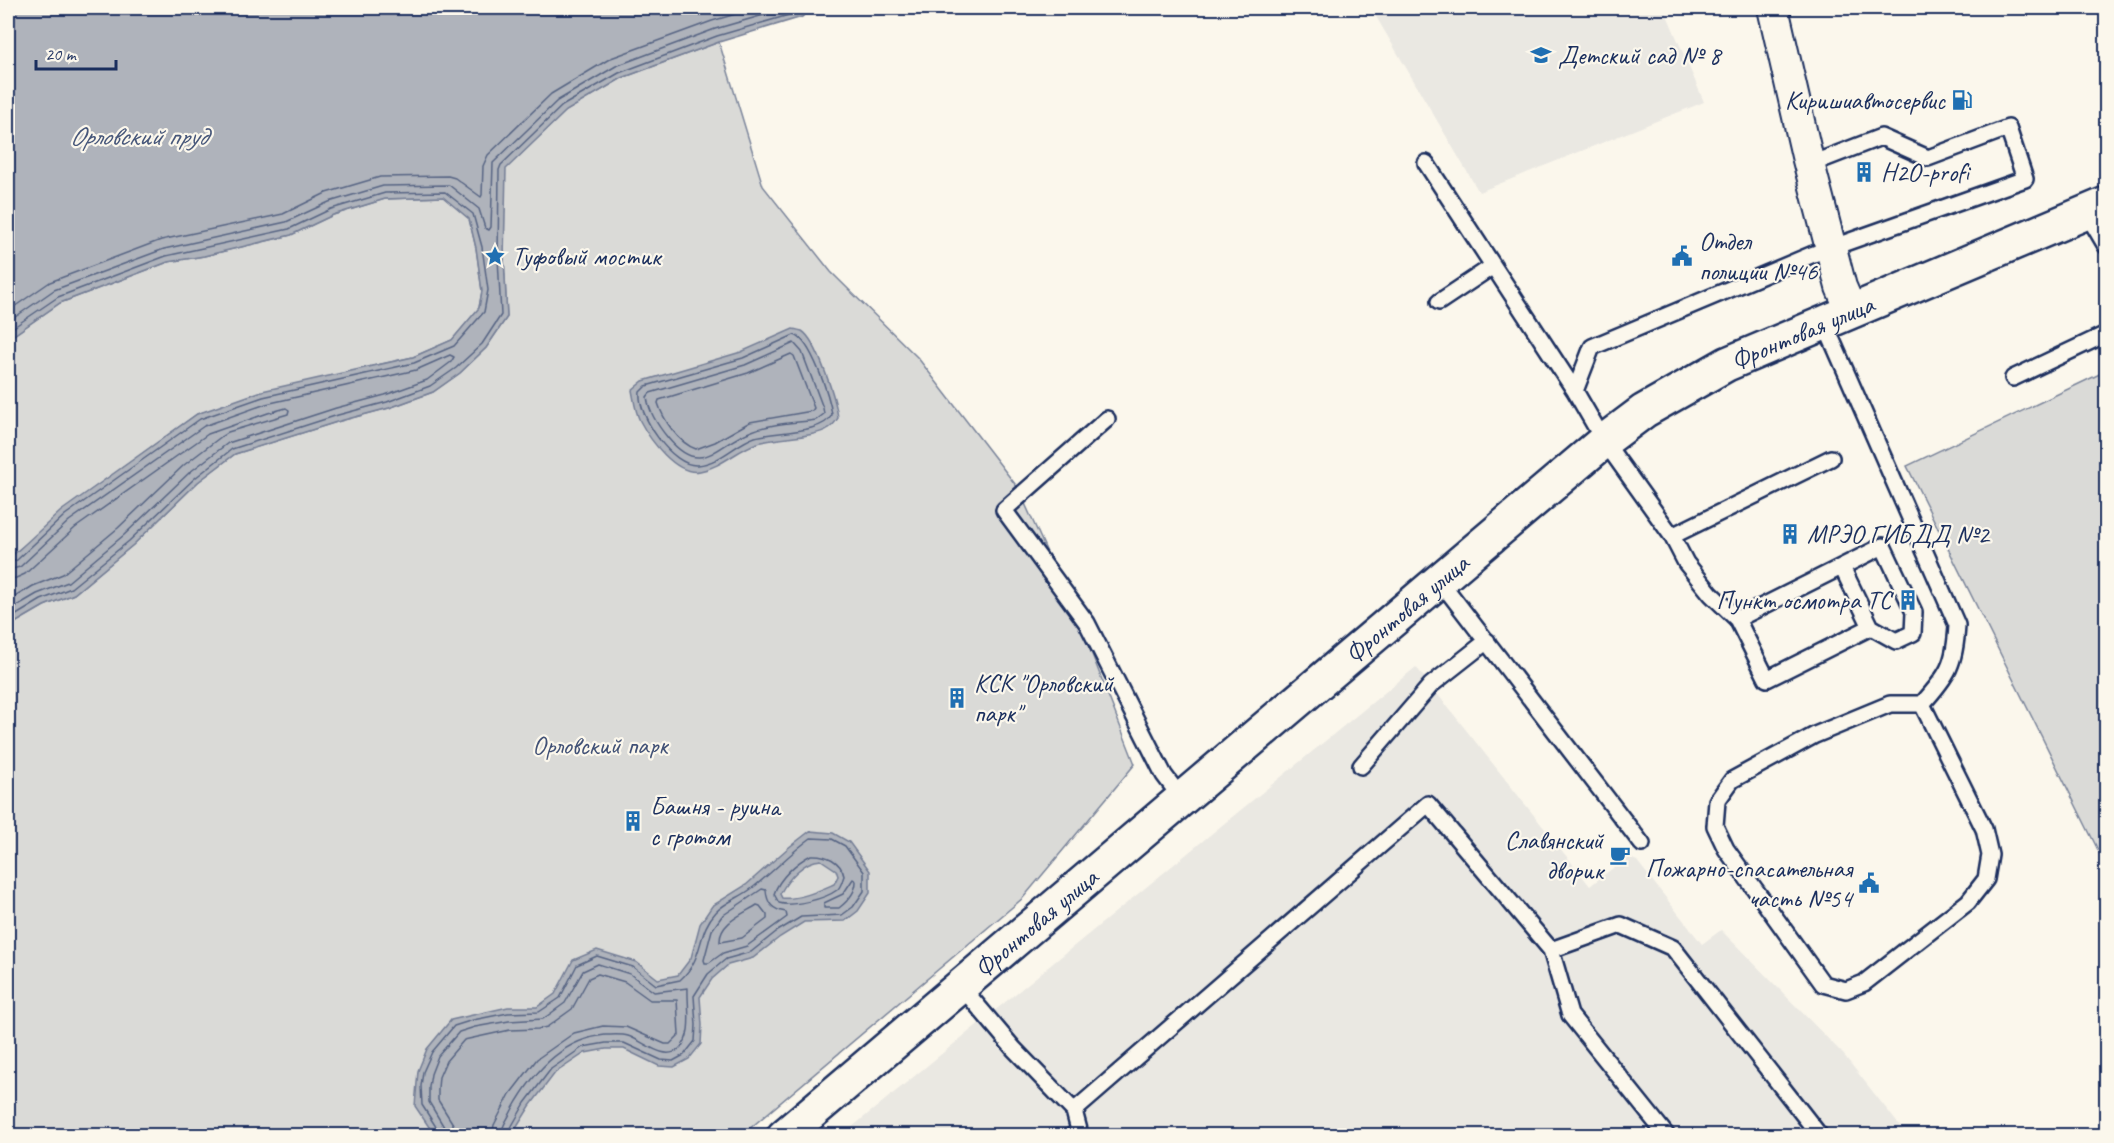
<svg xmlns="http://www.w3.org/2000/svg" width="2114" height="1143" viewBox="0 0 2114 1143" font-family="Caveat,sans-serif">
<rect width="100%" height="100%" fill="#fbf7ec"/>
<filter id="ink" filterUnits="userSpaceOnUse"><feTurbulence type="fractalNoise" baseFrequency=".0167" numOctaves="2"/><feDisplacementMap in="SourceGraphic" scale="12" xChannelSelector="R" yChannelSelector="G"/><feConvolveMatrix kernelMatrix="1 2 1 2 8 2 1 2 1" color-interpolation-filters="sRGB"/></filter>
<g filter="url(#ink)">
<path fill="#eae8e2" d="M1371,8h293l40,94 -225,90z
M1416,667l174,219 37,-29 10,4 65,83 19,-14 122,124 64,81 -1066,1z"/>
<path fill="#dadad7" stroke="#7a849a" stroke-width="1.5" d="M719,42l44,144 68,86 87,86 100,130 68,151 49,125 -112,134 -281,237h-734v-508l36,-21 30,-12 59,-49 65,-63 37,-28 105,-33 49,-13 44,-16 27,-19 26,-25 21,-31 -3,-59 1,-89 61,-58 56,-33z
M444,197l25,21 7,30 6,43 -3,17 -27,32 -39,17 -41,9 -175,48 -80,58 -109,86v-219l52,-36 108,-41 36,-6 87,-21 42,-20 52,-16z
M2106,371v495l-199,-400z"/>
<path fill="#afb3bb" stroke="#747e96" stroke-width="1.5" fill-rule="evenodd" d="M8,8h804l-10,9 -83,25 -97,36 -56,33 -60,58 -2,89 3,59 -21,31 -26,25 -27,19 -44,16 -49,13 -105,33 -37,28 -65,63 -59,49 -30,12 -36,21v-69l5,-3 48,-44 136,-97 65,-23 151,-34 39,-17 27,-32 3,-17 -6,-43 -7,-29 -26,-22 -58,2 -52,16 -42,20 -87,21 -36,6 -108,41 -52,36z
M793,329c1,0 9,2 9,2 15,9 34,69 36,87 -2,3 -5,8 -9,10 -14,10 -52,9 -71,15 -20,6 -36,24 -58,28 -24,5 -50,-31 -60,-50 -5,-10 -6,-21 -8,-31l11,-9 98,-29z
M810,831l23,2 16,9 21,29v22l-12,18 -13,10 -41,1 -24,15 -27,21 -25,7 -16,14 -12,18 2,28 -1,19 -12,15 -15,8 -15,-1 -35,-17h-18l-21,4 -30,20 -25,33 -18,29 -76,1 -3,-3 -18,-27 3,-35 9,-22 24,-29 57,-13h29l18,-13 18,-34 24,-10 39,12 22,17 20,-4 13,-17 9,-34 12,-18 34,-21 42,-37zM821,860l15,10 2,6 -4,8c-16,7 -35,16 -52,14l-2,-4c8,-15 23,-33 41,-34z"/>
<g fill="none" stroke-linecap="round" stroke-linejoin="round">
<path stroke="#566483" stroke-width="1.5" d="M8,311l42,-29 111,-42 122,-26 43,-21 54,-16 68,-1 7,2 26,19 1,-2 1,-29 5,-11 63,-61 60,-36 101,-37 44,-13
M8,322l46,-32 110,-41 122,-27 43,-20 54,-16 66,-1 30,24 6,19 4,2 2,-3 2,-64 64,-62 59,-35 99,-37 73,-21
M8,331l50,-34 108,-41 123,-27 42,-20 54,-16 60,-1 28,22 9,33 6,43 -4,22 -30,34 -40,17 -151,34 -63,22 -135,96 -48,45 -9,3
M794,335c17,4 36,63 38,80 -10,19 -56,16 -77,22 -20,7 -35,26 -57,28 -26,3 -61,-51 -58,-73l6,-6 97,-28z
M794,343l8,9 21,56 1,6 -8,6c-21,3 -44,3 -64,11 -35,12 -50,48 -84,7 -10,-12 -19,-25 -21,-41l3,-4 95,-28z
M791,354l3,2 20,52 -2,3 -62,11 -35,20 -19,7c-18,-6 -33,-30 -38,-46l1,-3 89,-27z
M8,570l12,-3 49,-46 135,-95 62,-22 150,-34 34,-15 4,2 -3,5 -24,18 -42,15 -49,13 -108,35 -38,29 -66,63 -56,47 -31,12 -29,17
M8,579l8,-1 9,-4 50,-46 133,-94 60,-21 18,-5 3,2 -1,4 -60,18 -6,4 -38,29 -66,63 -55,46 -30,12 -25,15
M8,620l33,-20 30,-12 58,-47 66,-63 37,-29 106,-34 49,-13 43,-16 26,-18 26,-24 19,-29 -3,-57 1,-88 2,-5 61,-59 57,-33 98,-37 82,-24 5,-4
M811,855c15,-1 30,6 33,21 -2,5 -3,11 -7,14 -12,9 -44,17 -58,13l-5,-9c5,-16 23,-32 37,-39z
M853,879l3,2c0,11 -8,20 -17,27h-15v-5l19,-9z
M762,889l4,1c1,14 7,20 20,22l1,5 -40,29 -24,7 -14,10h-4l-1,-3 8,-30 10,-14z
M757,905l3,1 7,9v4l-25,19 -22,4c-1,-19 23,-28 37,-37z
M439,1136l-1,-6 -16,-25 -1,-19 2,-14 9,-20 22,-26 19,-6 35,-7 31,-1 21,-14 17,-33 20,-9 36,11 23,18 24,-5c25,-22 16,-47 36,-68 9,-10 25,-15 35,-23 21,-16 39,-36 60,-51l21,1 13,7 19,26v19l-11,16 -11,8 -41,2 -25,15 -25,20 -25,7 -18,15 -14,22 2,29 -1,16 -11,14 -11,6 -12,-1 -37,-17h-18l-23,4 -32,22 -26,34 -16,28v5
M446,1136l-2,-9 -15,-25v-15l2,-13 7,-18 21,-24 16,-5 34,-6 34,-2 22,-16 18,-32 15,-7 32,10 24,18 34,-4c-1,17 6,49 -9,61 -15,13 -35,-8 -51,-13 -6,-2 -16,-1 -23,-1 -43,4 -73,39 -93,75 -4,9 -11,16 -11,26
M455,1136l-2,-12 -15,-24v-12l1,-11 7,-16 18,-21 46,-10 28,-1 9,-2 25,-18 17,-31 9,-4 27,8 25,18h27l2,35 -9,9h-5l-39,-17 -23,-1 -29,7 -37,26 -27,35 -16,31 -2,11"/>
<g stroke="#1b2f5e" stroke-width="20">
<path id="lane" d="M1426,163l149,228 29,50 68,95 14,27 25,31 26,25 30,60 104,-52
M2086,212l20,34
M1439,302l54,-36
M1824,322l133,303c-2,40 -9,50 -35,79h-32l-75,31 -83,45 -15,21 -2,25 11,23 97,135 23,6 18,-7 104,-81 18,-23 4,-24 -6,-26 -62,-125
M2013,378l93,-44
M1575,391l17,-44 219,-92 214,-76 -17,-51 -80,30 -47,-21 -70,27
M1107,419l-103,91 83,113 77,152 18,24
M1672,536l159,-78
M1440,581l202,263
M1737,619l146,-73 31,66 -1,21 -17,8 -25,-14 -29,-60
M1361,766l70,-81 56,-44
M1551,950l70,-25 52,23 147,188
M960,985l54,64 60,62 354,-307 123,146 19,65 97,121
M1072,1136l7,-6 -5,-19"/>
</g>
<g stroke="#1b2f5e" stroke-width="34">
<path id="street" d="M1773,8l34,148 34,131 10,23"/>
</g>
<g stroke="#1b2f5e" stroke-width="38">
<g id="secondary">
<path id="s1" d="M784,1136l820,-695 40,-30 83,-47 379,-160"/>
</g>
</g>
<use href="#lane" stroke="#fbf7ec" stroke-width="15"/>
<use href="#street" stroke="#fbf7ec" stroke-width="30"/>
<use href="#secondary" stroke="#fbf7ec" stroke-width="33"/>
</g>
</g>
<defs>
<g id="school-bare" transform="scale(1.62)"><path d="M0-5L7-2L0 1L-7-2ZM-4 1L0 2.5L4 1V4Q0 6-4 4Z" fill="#1f6fb2" stroke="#fbf7ec" stroke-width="2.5" paint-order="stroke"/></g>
<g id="fuel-bare" transform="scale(1.62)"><path d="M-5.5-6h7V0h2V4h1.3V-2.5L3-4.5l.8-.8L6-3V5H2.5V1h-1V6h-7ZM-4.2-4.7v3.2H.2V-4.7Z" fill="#1f6fb2" stroke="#fbf7ec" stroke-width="2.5" paint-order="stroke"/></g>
<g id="building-bare" transform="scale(1.62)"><path d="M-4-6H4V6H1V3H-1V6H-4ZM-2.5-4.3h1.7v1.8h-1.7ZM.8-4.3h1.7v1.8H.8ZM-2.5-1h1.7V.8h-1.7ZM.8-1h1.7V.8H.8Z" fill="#1f6fb2" stroke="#fbf7ec" stroke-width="2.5" paint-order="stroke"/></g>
<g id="sight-bare" transform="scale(1.62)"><path d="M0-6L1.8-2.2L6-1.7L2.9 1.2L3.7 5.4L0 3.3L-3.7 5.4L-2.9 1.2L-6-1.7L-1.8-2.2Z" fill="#1f6fb2" stroke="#fbf7ec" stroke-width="2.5" paint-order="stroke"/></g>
<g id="civic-bare" transform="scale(1.62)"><path d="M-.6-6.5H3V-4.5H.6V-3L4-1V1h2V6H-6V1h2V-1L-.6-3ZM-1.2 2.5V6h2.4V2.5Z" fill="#1f6fb2" stroke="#fbf7ec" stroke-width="2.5" paint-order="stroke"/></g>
<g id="cafe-bare" transform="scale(1.62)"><path d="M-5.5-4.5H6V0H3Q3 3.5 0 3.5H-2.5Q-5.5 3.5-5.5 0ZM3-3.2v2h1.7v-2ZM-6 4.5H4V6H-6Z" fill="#1f6fb2" stroke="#fbf7ec" stroke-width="2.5" paint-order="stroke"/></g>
</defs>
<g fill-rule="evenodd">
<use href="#school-bare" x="1541" y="55"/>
<use href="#fuel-bare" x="1962" y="100"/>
<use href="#building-bare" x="1864" y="172"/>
<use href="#sight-bare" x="495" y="256"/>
<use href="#civic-bare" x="1682" y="256"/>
<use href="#building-bare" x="1790" y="534"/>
<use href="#building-bare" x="1908" y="600"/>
<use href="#building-bare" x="957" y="698"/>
<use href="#building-bare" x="633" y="821"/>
<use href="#cafe-bare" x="1620" y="855"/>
<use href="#civic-bare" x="1869" y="883"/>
</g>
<g text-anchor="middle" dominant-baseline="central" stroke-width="4.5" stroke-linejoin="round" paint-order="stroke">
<g font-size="26" fill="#1b2f5e" stroke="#fbf7ec" text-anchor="start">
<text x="1558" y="55">Детский сад № 8</text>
<text x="1945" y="100" text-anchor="end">Киришиавтосервис</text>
<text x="1881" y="172">H2O-profi</text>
<text x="1699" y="241">Отдел<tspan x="1699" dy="30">полиции №46</tspan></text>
<text x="512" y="256">Туфовый мостик</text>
<text x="1807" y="534">МРЭО ГИБДД №2</text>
<text x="1891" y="600" text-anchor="end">Пункт осмотра ТС</text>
<text x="974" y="683">КСК "Орловский<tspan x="974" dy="30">парк"</tspan></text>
<text x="650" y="806">Башня - руина<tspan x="650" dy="30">с гротом</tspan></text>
<text x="1603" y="840" text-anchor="end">Славянский<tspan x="1603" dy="30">дворик</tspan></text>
<text x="1852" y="868" text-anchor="end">Пожарно-спасательная<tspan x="1852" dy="30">часть №54</tspan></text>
</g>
<g font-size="26" fill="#1b2f5e" stroke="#fbf7ec">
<text stroke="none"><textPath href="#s1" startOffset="1302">Фронтовая улица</textPath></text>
<text stroke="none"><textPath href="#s1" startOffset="816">Фронтовая улица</textPath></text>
<text stroke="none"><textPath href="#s1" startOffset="330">Фронтовая улица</textPath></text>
</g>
<g font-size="26" fill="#415176" stroke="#fbf7ec">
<text x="600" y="745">Орловский парк</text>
</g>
<g font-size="27" font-style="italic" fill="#47577a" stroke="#fbf7ec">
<text x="138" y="136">Орловский пруд</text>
</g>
</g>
<rect width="2114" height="1143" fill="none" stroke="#fbf7ec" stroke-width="30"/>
<rect x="15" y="15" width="2084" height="1113" fill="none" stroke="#1b2f5e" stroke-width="2" filter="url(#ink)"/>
<path d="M36 60v9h80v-9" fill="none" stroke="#1b2f5e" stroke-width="3"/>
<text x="45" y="60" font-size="18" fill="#1b2f5e" stroke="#fbf7ec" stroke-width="4.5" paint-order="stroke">20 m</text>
</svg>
